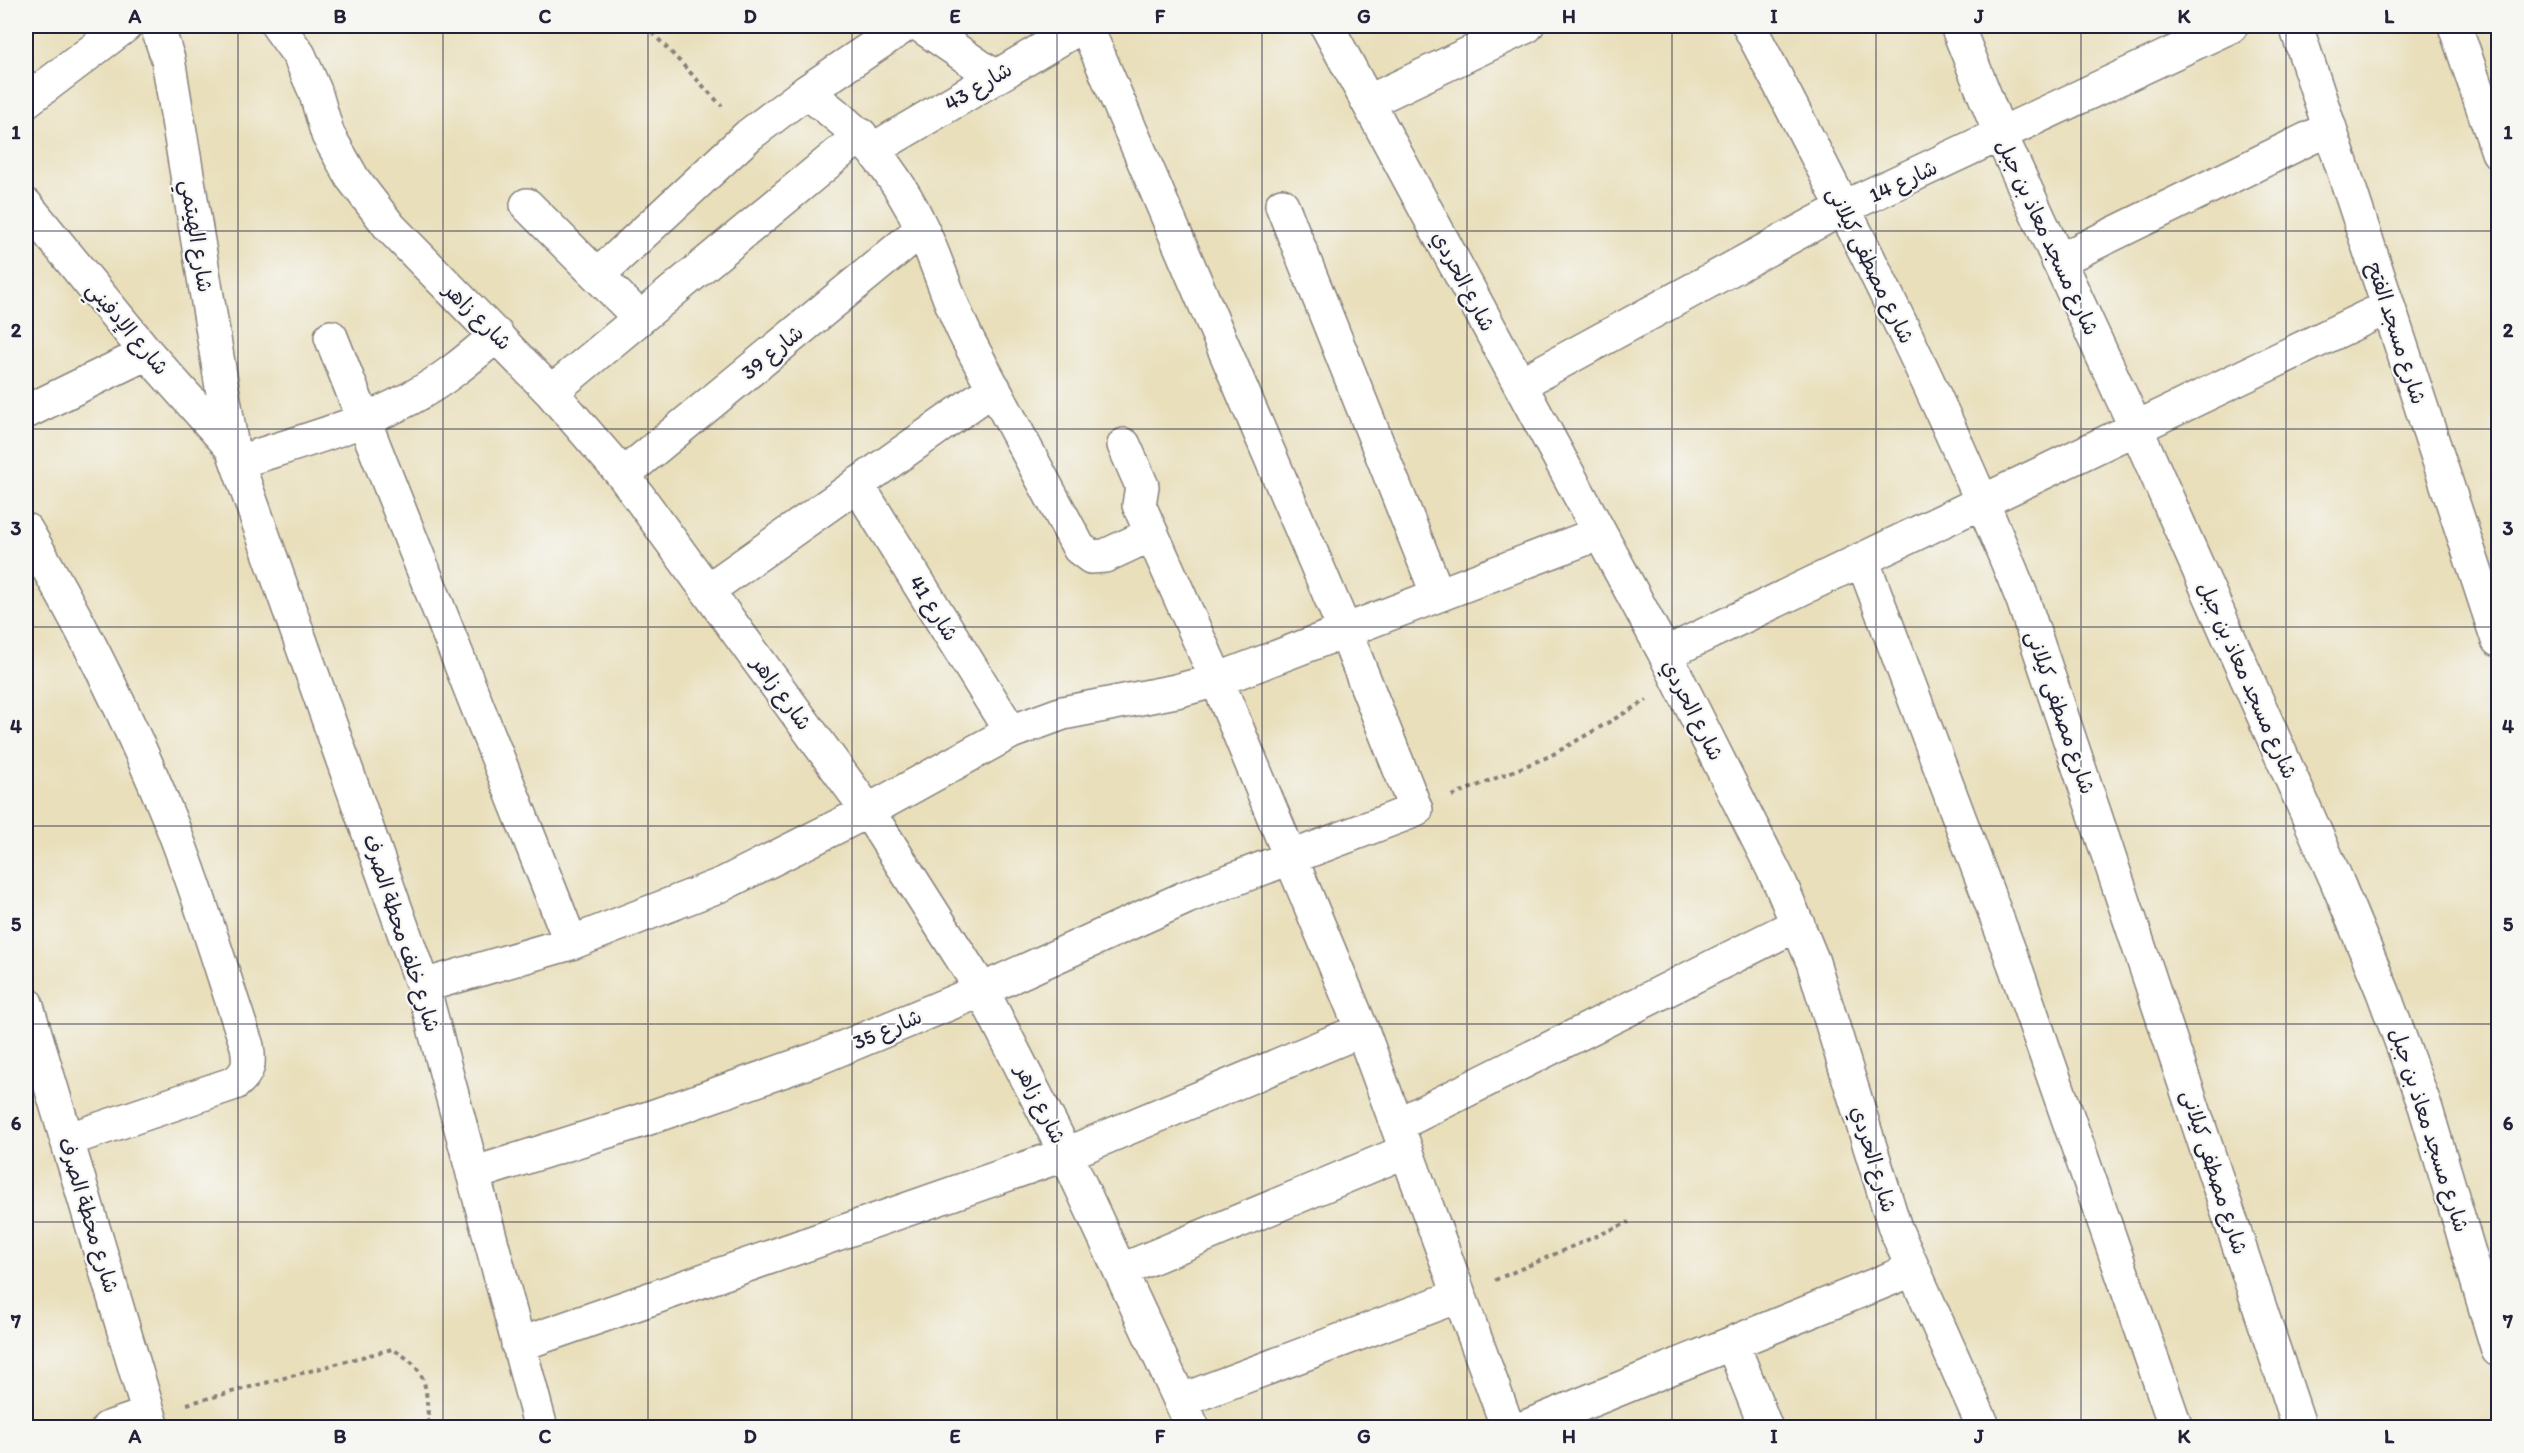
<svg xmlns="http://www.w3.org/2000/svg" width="2524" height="1453" viewBox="0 0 2524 1453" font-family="Itim,'Playpen Sans Arabic',sans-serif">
<rect width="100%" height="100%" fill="#f6f6f2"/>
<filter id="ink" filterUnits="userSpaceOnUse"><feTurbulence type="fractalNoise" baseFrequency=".0167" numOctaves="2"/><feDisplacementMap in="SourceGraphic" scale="12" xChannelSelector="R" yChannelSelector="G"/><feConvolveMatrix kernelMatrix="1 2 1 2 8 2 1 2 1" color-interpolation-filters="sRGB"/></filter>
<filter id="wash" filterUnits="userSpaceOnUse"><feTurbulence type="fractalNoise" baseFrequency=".008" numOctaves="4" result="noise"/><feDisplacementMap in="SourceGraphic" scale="24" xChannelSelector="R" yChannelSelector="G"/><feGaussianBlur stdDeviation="1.35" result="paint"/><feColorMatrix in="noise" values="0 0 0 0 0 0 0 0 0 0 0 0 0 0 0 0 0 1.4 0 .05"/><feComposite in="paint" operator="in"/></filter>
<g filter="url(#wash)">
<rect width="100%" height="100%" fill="#e9dfbb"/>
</g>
<g filter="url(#ink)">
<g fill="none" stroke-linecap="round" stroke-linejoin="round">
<g stroke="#86807b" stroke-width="36">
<path id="minor" d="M157,26l11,33 64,389 191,538 118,442
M278,26l21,29 16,36 13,44 25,44 37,48 161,165 72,83 245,336 114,179 84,164 127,274
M921,26l73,50
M1327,26l338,628 116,231 32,77 82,266 89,200
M1749,26c99,187 195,377 274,574l277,828
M1957,26l44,110 135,292 200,451 47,113 42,114 73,244
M2296,26l202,614
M2455,26l43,126
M806,92c54,38 88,76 116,137 17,36 27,74 45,109 37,71 75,140 112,210l12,9 14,-1 47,-22
M26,101l99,-75
M1368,102l159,-76
M874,149l208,-123
M26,205l121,148 85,95
M527,205l113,113
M1282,205l156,390
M2058,261l272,-133
M598,275l151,-140 57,-43 98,-66
M331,337l240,606
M1520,384l325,-177 386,-181
M551,392l310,-257
M26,412l121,-59
M1124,445l18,41 -3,19 78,175 145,350 146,398
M238,462c58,-19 119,-35 173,-64 32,-17 59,-40 86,-63
M623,475l299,-246
M857,484l154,248
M26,530c54,91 103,189 143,288 30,74 52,152 78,228 3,18 2,26 -12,37l-168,57
M1862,559l154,410 160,459
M708,590l286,-202
M1665,654l723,-347
M423,986l148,-43 152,-59 145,-73 143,-79 52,-19 113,-22 41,-11 383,-147
M26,1003l127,425
M1397,1125l401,-201
M473,1174l173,-55 170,-60 166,-69 205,-93 229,-87 -71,-179 -259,-605
M1120,1271l286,-120
M1732,1343l34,85
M518,1345l548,-191 296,-124
M1180,1401l278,-105
M108,1428l41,-14
M1523,1428l389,-158"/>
</g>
<path stroke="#86807b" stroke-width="4" stroke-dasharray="4.5 4.5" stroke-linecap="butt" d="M646,26l76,80
M1452,796l98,-40 97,-56
M1495,1280l134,-58
M187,1404l205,-55c39,21 33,39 37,79"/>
<use href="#minor" stroke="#fff" stroke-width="33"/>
</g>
</g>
<path fill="none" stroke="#22223b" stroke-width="1.5" stroke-opacity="0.55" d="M238,26v1402M443,26v1402M648,26v1402M852,26v1402M1057,26v1402M1262,26v1402M1467,26v1402M1672,26v1402M1876,26v1402M2081,26v1402M2286,26v1402M26,231h2472M26,429h2472M26,627h2472M26,826h2472M26,1024h2472M26,1222h2472"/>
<g text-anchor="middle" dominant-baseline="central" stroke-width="4.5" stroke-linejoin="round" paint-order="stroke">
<g font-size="21" fill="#22223b" stroke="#f6f6f2">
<text transform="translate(978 86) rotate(-31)">شارع 43</text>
<text transform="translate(1903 181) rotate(-25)">شارع 14</text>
<text transform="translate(197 236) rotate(81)">شارع الهيتمي</text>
<text transform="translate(2048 237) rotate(65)">شارع مسجد معاذ بن جبل</text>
<text transform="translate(1871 265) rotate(64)">شارع مصطفى كيلانى</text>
<text transform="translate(1464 281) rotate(62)">شارع الحردي</text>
<text transform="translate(478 316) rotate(45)">شارع زاهر</text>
<text transform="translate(128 328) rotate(50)">شارع الإدفيني</text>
<text transform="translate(2397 333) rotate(72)">شارع مسجد الفتح</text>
<text transform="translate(772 352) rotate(-39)">شارع 39</text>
<text transform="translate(934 608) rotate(58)">شارع 41</text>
<text transform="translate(2248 680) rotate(66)">شارع مسجد معاذ بن جبل</text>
<text transform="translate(782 693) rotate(54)">شارع زاهر</text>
<text transform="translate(1693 710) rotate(63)">شارع الحردي</text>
<text transform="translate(2061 712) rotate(71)">شارع مصطفى كيلانى</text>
<text transform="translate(402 933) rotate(72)">شارع خلف محطة الصرف</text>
<text transform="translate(887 1029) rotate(-23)">شارع 35</text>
<text transform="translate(1041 1104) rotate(63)">شارع زاهر</text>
<text transform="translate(2430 1130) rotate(72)">شارع مسجد معاذ بن جبل</text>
<text transform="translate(1874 1159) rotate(73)">شارع الحردي</text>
<text transform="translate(2215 1172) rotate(72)">شارع مصطفى كيلانى</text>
<text transform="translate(89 1215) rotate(73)">شارع محطة الصرف</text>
</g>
</g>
<rect width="2524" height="1453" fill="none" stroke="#f6f6f2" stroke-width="66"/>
<rect x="33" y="33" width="2458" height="1387" fill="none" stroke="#22223b" stroke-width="2"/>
<g font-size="20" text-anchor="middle" font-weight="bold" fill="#22223b">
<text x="135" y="23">A</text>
<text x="340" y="23">B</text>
<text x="545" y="23">C</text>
<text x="750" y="23">D</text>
<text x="955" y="23">E</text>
<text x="1160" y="23">F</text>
<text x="1364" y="23">G</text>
<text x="1569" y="23">H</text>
<text x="1774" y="23">I</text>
<text x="1979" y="23">J</text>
<text x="2184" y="23">K</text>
<text x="2389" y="23">L</text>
<text x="16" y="139">1</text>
<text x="2508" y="139">1</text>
<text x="16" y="337">2</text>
<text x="2508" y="337">2</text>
<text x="16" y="535">3</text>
<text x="2508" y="535">3</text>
<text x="16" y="733">4</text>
<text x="2508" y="733">4</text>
<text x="16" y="931">5</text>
<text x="2508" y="931">5</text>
<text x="16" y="1130">6</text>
<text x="2508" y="1130">6</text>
<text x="16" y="1328">7</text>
<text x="2508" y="1328">7</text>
<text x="135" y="1443">A</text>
<text x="340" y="1443">B</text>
<text x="545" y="1443">C</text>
<text x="750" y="1443">D</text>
<text x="955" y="1443">E</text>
<text x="1160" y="1443">F</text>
<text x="1364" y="1443">G</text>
<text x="1569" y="1443">H</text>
<text x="1774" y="1443">I</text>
<text x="1979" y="1443">J</text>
<text x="2184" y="1443">K</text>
<text x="2389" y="1443">L</text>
</g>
</svg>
